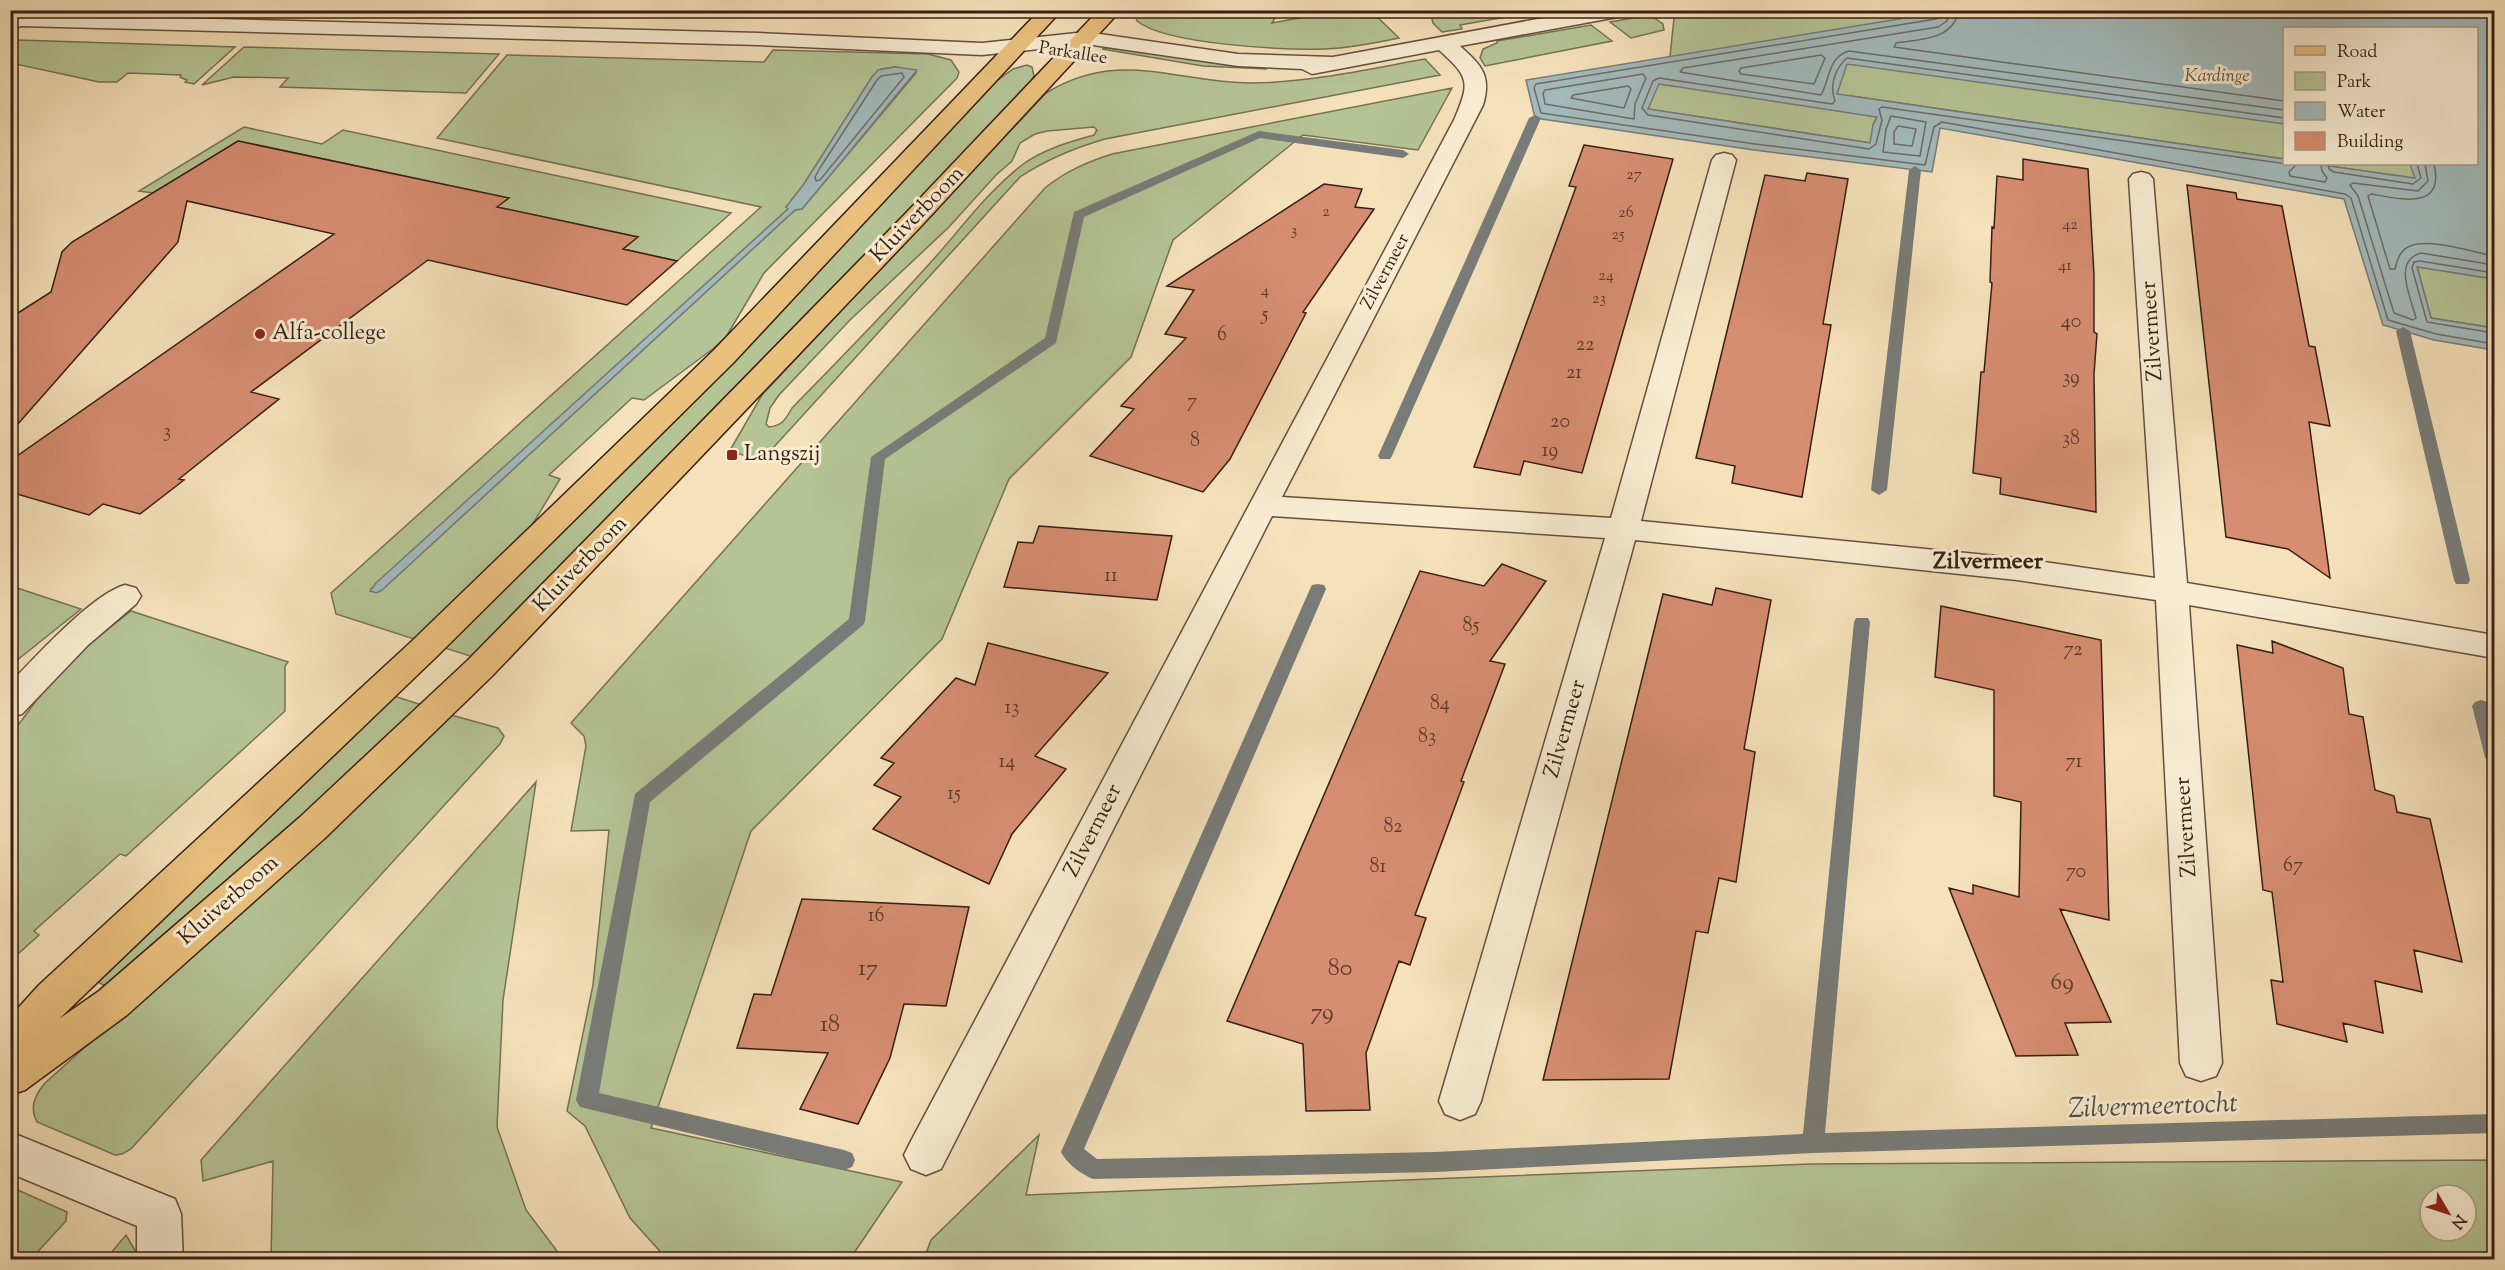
<svg xmlns="http://www.w3.org/2000/svg" width="2505" height="1270" viewBox="0 0 2505 1270" font-family="'Sorts Mill Goudy',serif">
<rect width="100%" height="100%" fill="#f5e1ba"/>
<filter id="stains"><feTurbulence type="fractalNoise" baseFrequency=".00333" numOctaves="4"/><feColorMatrix values="0 0 0 0 .2 0 0 0 0 .09 0 0 0 0 .02 0 0 0 .5 -.17"/></filter>
<radialGradient id="worn" r=".72"><stop offset=".6" stop-color="#630" stop-opacity="0"/><stop offset="1" stop-color="#630" stop-opacity=".3"/></radialGradient>
<path fill="#b5c495" stroke="#767154" stroke-width="1.5" fill-rule="evenodd" d="M1134,11h145l-7,12 65,-12h34l28,27c-24,5 -48,10 -73,11 -40,1 -160,-4 -189,-28z
M1430,11v-1l110,1 -80,14 2,4 -20,3 -9,-9z
M1675,11h819v317l-63,-10 -14,-52 9,2 -42,-94 -69,-10h161v-136h-192v131l-432,-63 -95,2 120,19 -4,8 -2,18 -223,-34 10,-25 9,1 7,-67 -8,-6z
M1650,15l13,9 1,6 -33,8 -21,-16z
M1591,25l21,16 -127,25 -5,-8 3,-9 14,-6v-2z
M18,40l217,7 -41,37 -9,-2 2,-2 -7,-3 1,-2 -53,-2 -11,9h-18l-88,-19v-17z
M244,47l255,7 -33,39 -186,-6 8,-9 -54,-1 -32,8z
M1109,48l155,18 2,3 -63,-3 -101,-17z
M773,50l155,4 23,6 8,12 -2,6 -193,195 -38,64 -12,11 -70,52 -12,-2 -83,77 11,4 -34,56 -109,105 -81,-26 -5,-21 430,-386 -324,-69 70,-83 257,7zM895,67l21,6 -114,136 -7,1 -413,380 -3,2 -8,-3 418,-381 -3,-1 18,-23 68,-107 9,-8z
M1425,59l15,16 -335,64c-31,9 -58,20 -85,38l-257,282 -34,-7 33,-57 284,-302c74,-46 131,-9 208,-10 57,-1 115,-14 171,-24zM1094,127l3,3 -3,5c-24,7 -51,14 -72,30 -35,27 -61,64 -91,97 -45,50 -92,98 -139,146 -6,11 -10,18 -23,19l-3,-3 4,-16 9,-13 71,-75 99,-93 47,-52 16,-14 8,-18 15,-9 12,-3z
M1027,65l5,2 2,9 -7,12 -551,570 -34,-11 552,-564 19,-14z
M1452,88l-34,62 -115,-15 -130,105 -42,117 -122,122 -67,160 -191,192 -100,297 251,54 -52,77h-183l-37,-41 -45,-92 -18,-15 26,-126 16,-155 -38,1 15,-85 -2,-10 -13,-13 474,-535c21,-17 42,-26 67,-34z
M244,127l78,17 21,-14 388,83 -54,48 -54,-12 14,-12 -140,-30 11,-9 -270,-57 -85,52 -14,-2z
M11,586l70,23 -70,56 -1,-79z
M131,611l157,51 -3,4v45l-159,145 -6,-2 -86,77 5,4 -28,25 -1,-224 40,-54 35,-35z
M391,695l34,11 -54,52 -266,228 -10,-6z
M451,715l47,13 6,8 -4,8 -369,405 -9,5 -7,1 -78,-33c-8,-15 -2,-27 8,-39l221,-198z
M536,782l-33,218 -6,127 29,83 37,49h-292l2,-98 -70,20 -2,-21z
M1039,1135l-13,60 784,-31 684,-4v99h-1570l7,-19zM2430,1195h36v36h-36z
M11,1187l56,25 -1,9 -35,38h-20z
M126,1235l14,24 -35,1z"/>
<path fill="#a3babc" stroke="#787c79" stroke-width="1.5" fill-rule="evenodd" d="M1954,10l540,1v268l-77,-12 14,51 63,10v22l-60,-10 -51,-15 -39,-126 -404,-71 -8,44 -178,-22 -219,-32 -9,-38zM2284,28h192v136h-66l5,14 -100,-14h-31v-5l-447,-65 10,-30 437,60zM1659,84l218,33 -4,8 -3,18 -222,-34z
M895,67l22,3 -115,139 -7,1 -413,380 -6,3 -6,-2 6,-8 412,-374 -2,-2 18,-23 68,-107 6,-7z"/>
<g fill="none" stroke-linecap="round" stroke-linejoin="round">
<path stroke="#6d6c68" stroke-width="1.5" d="M1942,10l-1,6 -5,3 -400,65 -2,4 7,25 214,31 170,21 9,-38 8,-5 403,72 6,4 37,122 48,14 58,10
M1950,10l-3,11 -9,6 -255,41 -3,4 141,23c9,-16 7,-38 28,-44l435,59
M1959,10c-6,30 -37,29 -63,33l-2,4 390,54
M1821,55l4,3 -11,26 -73,-10 -2,-3 2,-3z
M902,73l2,4 -84,103 -4,1 -1,-4 5,-9 57,-88 4,-4z
M1643,74l3,4 -11,26 -1,15 -89,-15 -2,-11 2,-3z
M1628,86l3,3 -7,19 -53,-10 2,-3z
M1891,116l35,6 -6,34 -37,-4 3,-23z
M2284,118l-437,-60c-12,10 -18,28 -12,43l-3,3 -173,-26 -6,3 -11,27 6,7 221,34 7,-5 6,-24 -3,-11 3,-2 405,57
M1898,126l18,3 -4,17 -18,-2v-12z
M2297,164l-8,8 1,4 35,6 2,-4 -5,-7 -1,-7
M2328,164l1,5 5,3 79,12 8,-6 -4,-14
M2425,164l3,17 -10,10 -65,-8 -3,2 8,11 36,117 19,7 3,-2c-5,-21 -24,-57 5,-65l73,12
M2434,164c11,47 -33,35 -63,30l-3,2 22,73h5c2,-9 5,-19 15,-23 20,-8 63,6 84,10
M2494,273l-74,-12 -6,1 -2,6 15,54 67,11"/>
<path fill="#787c79" fill-rule="evenodd" d="M1535,115l6,3 -149,338 -2,3h-10l-2,-3 151,-338z
M1259,131l144,19 6,4 -6,4 -143,-20 -176,79 -28,126 -171,116 -20,162 -2,4 -213,177 -51,291 245,57 8,3 3,7 -3,7 -8,3 -264,-63 -4,-7 59,-306 214,-175 22,-162 174,-119 29,-126z
M1915,166l6,4 -34,320 -8,5 -8,-5 38,-320z
M2403,327l7,4 60,249 -2,4h-12l-2,-4 -58,-249z
M1318,584l6,1 2,4 -242,560 13,10 338,-7 368,-18 51,-512 2,-4h12l2,4 -45,511 669,-19v19l-681,20 -378,19 -342,7c-12,-5 -26,-15 -32,-27l249,-563 2,-4z
M2481,700l6,2c10,17 9,43 7,62l-6,-2 -3,-5 -13,-51 3,-4z"/>
</g>
<path fill="#d68d71" stroke="#371e14" stroke-width="1.5" d="M238,141l271,57 -12,9 141,30 -15,12 54,12 -50,44 -199,-45 -177,132 28,7 -100,80 5,1 -44,34 -37,-10 -14,11 -79,-23v-31l324,-227 -147,-33 -9,41 -168,191v-115l41,-26 11,-40 10,-10z
M1584,145l89,14 -91,314 -58,-12 -4,14 -46,-8 102,-280 -7,-1z
M2023,159l65,10 6,106v57l3,2 -3,40 2,138 -96,-18 1,-16 -28,-5 8,-101h3l8,-89 -2,-1 2,-55 2,1 3,-52 26,4z
M1807,173l41,6 -25,145 8,1 -29,172 -70,-14 3,-17 -39,-8 69,-283 40,6z
M1324,184l38,5 -7,18 19,2 -71,103 3,1 -76,146 -27,33 -113,-36 44,-47 -13,-3 65,-68 -21,-4 29,-44 -27,-4z
M2187,185l49,8 1,6 45,7 27,140 6,1 15,79 -21,-4 21,156 -42,-29 -62,-12z
M1039,526l133,10 -15,64 -153,-13 14,-45 15,1z
M1502,564l44,17 -56,80 15,3 -44,117 3,1 -49,133 11,3 -16,47 -11,-4 -33,92 4,57 -64,1 -3,-67 -76,-23 193,-450 64,15z
M1716,588l55,12 -27,149 11,3 -19,130 -17,-4 -11,55 -12,-2 -27,148 -126,1 120,-486 49,11z
M1941,606l160,34 8,280 -49,-11 51,113 -46,1 13,32 -62,1 -67,-168 24,6v-9l46,12 2,-95 -27,-6v-106l-59,-13z
M2272,641l71,27 6,46 14,3 12,73 19,6 3,16 33,7 32,143 -48,-12 8,42 -47,-11 8,52 -40,-10 4,19 -70,-18 -6,-44 12,2 -11,-90 -9,-2 -26,-245 36,8z
M988,643l120,30 -73,83 31,13 -54,65 -23,50 -116,-55 28,-32 -27,-12 20,-22 -13,-5 75,-80 19,7z
M802,899l167,8 -23,99 -42,-2 -14,54 -32,66 -58,-15 28,-56 -91,-5 17,-54 17,1z"/>
<g fill="none" stroke-linecap="round" stroke-linejoin="round">
<g stroke="#664f3e" stroke-width="3">
<path id="minor" d="M1586,10h47l-3,4 -7,2 -163,30c21,19 32,29 23,59l-201,392 329,21 101,-358 4,-5 8,-2 8,2 4,5 -95,361 376,37 138,20 -26,-399 4,-5 8,-2 8,2 4,5 34,404 307,52v23l-305,-53 33,458 -6,13 -15,5 -15,-5 -6,-13 -24,-463 -139,-20 -382,-40 -154,561 -6,13 -15,6 -15,-6 -6,-13 166,-563 -333,-22 -331,653 -15,6 -15,-6 -7,-14 7,-14 543,-1021c16,-38 16,-42 -15,-70l-127,24 -10,-5 -64,-3 -152,-22 -104,11 -223,-10 -738,-19 -11,4v-15l7,-1 742,19 223,10 104,-11 152,22 95,3z
M125,585l11,3 5,8 -5,8 -48,41 -66,69 -12,3v-34c26,-26 82,-89 115,-98z
M10,1132l165,67 6,15 2,46h-46v-34l-127,-53z"/>
</g>
<g stroke="#371e14" stroke-width="3">
<path id="major" d="M1040,10h22l-328,352 -299,296 -376,361 40,-28 200,-173 169,-158 438,-447 193,-203h22l-197,213 -432,453 -167,162 -198,177 -102,75 -15,5v-78l29,-32 372,-343 303,-292z"/>
</g>
<use href="#minor" fill="#f8ecd2" fill-rule="evenodd"/>
<use href="#major" fill="#eac07d" fill-rule="evenodd"/>
</g>
<g fill="#8f2418" stroke="#f8ecd2" stroke-width="2">
<circle cx="260" cy="334" r="6"/>
<rect x="726" y="449" width="12" height="12" rx="3"/>
</g>
<g text-anchor="middle" dominant-baseline="central" stroke-width="6" stroke-linejoin="round" paint-order="stroke">
<g font-size="16" fill="#5f3a2b">
<text x="1634" y="175">27</text>
<text x="1326" y="212">2</text>
<text x="1626" y="213">26</text>
<text x="2070" y="225">42</text>
<text x="1294" y="231">3</text>
<text x="1618" y="235">25</text>
<text x="2065" y="266">41</text>
<text x="1606" y="276">24</text>
<text x="1265" y="291">4</text>
<text x="1599" y="299">23</text>
</g>
<g font-size="18" fill="#371e14" stroke="#f8ecd2">
<text transform="translate(1073 54) rotate(9)">Parkallee</text>
<text transform="translate(1386 272) rotate(-62)">Zilvermeer</text>
</g>
<g font-size="18" font-style="italic" fill="#5d503b" stroke="#f8ecd2">
<text x="2217" y="77">Kardinge</text>
</g>
<g font-size="20" fill="#5f3a2b">
<text x="1265" y="315">5</text>
<text x="2071" y="322">40</text>
<text x="1222" y="335">6</text>
<text x="1585" y="345">22</text>
<text x="1574" y="373">21</text>
<text x="2071" y="378">39</text>
<text x="1192" y="402">7</text>
<text x="1560" y="422">20</text>
<text x="167" y="432">3</text>
<text x="2071" y="439">38</text>
<text x="1195" y="441">8</text>
<text x="1550" y="451">19</text>
<text x="1111" y="576">11</text>
<text x="1471" y="626">85</text>
<text x="2073" y="650">72</text>
<text x="1440" y="704">84</text>
<text x="1012" y="708">13</text>
<text x="1427" y="737">83</text>
<text x="1007" y="762">14</text>
<text x="2074" y="762">71</text>
<text x="954" y="794">15</text>
<text x="1393" y="827">82</text>
<text x="2293" y="866">67</text>
<text x="1378" y="867">81</text>
<text x="2076" y="872">70</text>
<text x="876" y="916">16</text>
</g>
<g font-size="22" fill="#371e14" stroke="#f8ecd2">
<text transform="translate(918 215) rotate(-46)">Kluiverboom</text>
<text transform="translate(2153 331) rotate(-94)">Zilvermeer</text>
<text transform="translate(581 565) rotate(-46)">Kluiverboom</text>
<text transform="translate(1566 729) rotate(-74)">Zilvermeer</text>
<text transform="translate(2187 827) rotate(-94)">Zilvermeer</text>
<text transform="translate(1094 831) rotate(-63)">Zilvermeer</text>
<text transform="translate(229 901) rotate(-41)">Kluiverboom</text>
</g>
<g font-size="22" fill="#371e14" stroke="#f8ecd2" text-anchor="start">
<text x="272" y="334">Alfa-college</text>
<text x="744" y="455">Langszij</text>
</g>
<g font-size="24" font-weight="bold" fill="#371e14" stroke="#f8ecd2">
<text x="1988" y="562">Zilvermeer</text>
</g>
<g font-size="24" fill="#5f3a2b">
<text x="868" y="969">17</text>
<text x="1340" y="969">80</text>
<text x="2062" y="983">69</text>
<text x="1322" y="1013">79</text>
<text x="830" y="1025">18</text>
</g>
<g font-size="28" font-style="italic" fill="#574d46" stroke="#f8ecd2">
<text transform="translate(2153 1107) rotate(-2)">Zilvermeertocht</text>
</g>
</g>
<rect width="2505" height="1270" fill="none" stroke="#f5e1ba" stroke-width="36"/>
<rect x="12" y="12" width="2481" height="1246" fill="none" stroke="#371e14" stroke-width="3"/>
<rect x="18" y="18" width="2469" height="1234" fill="none" stroke="#371e14" stroke-width="1.5"/>
<rect x="2283" y="27" width="195" height="138" fill="#f8ecd2" stroke="#ab9a86" stroke-width="1.5"/>
<rect x="2295" y="46" width="30" height="9" fill="#eac07d" stroke="#ab9a86" stroke-width="1.5"/>
<text x="2337" y="57" font-size="18" fill="#371e14">Road</text>
<rect x="2295" y="72" width="30" height="18" fill="#b5c495" stroke="#ab9a86" stroke-width="1.5"/>
<text x="2337" y="87" font-size="18" fill="#371e14">Park</text>
<rect x="2295" y="102" width="30" height="18" fill="#a3babc" stroke="#ab9a86" stroke-width="1.5"/>
<text x="2337" y="117" font-size="18" fill="#371e14">Water</text>
<rect x="2295" y="132" width="30" height="18" fill="#d68d71" stroke="#ab9a86" stroke-width="1.5"/>
<text x="2337" y="147" font-size="18" fill="#371e14">Building</text>
<g transform="translate(2448 1213) rotate(129)"><circle r="28" fill="#f8ecd2" stroke="#ab9a86" stroke-width="1.5"/>
<path d="M0-4.5L10 22L0 15L-10 22Z" fill="#8f2418"/>
<text y="-9" font-size="16" font-weight="bold" text-anchor="middle" fill="#371e14">N</text>
</g>
<rect width="100%" height="100%" filter="url(#stains)"/>
<rect width="100%" height="100%" fill="url(#worn)"/>
</svg>
